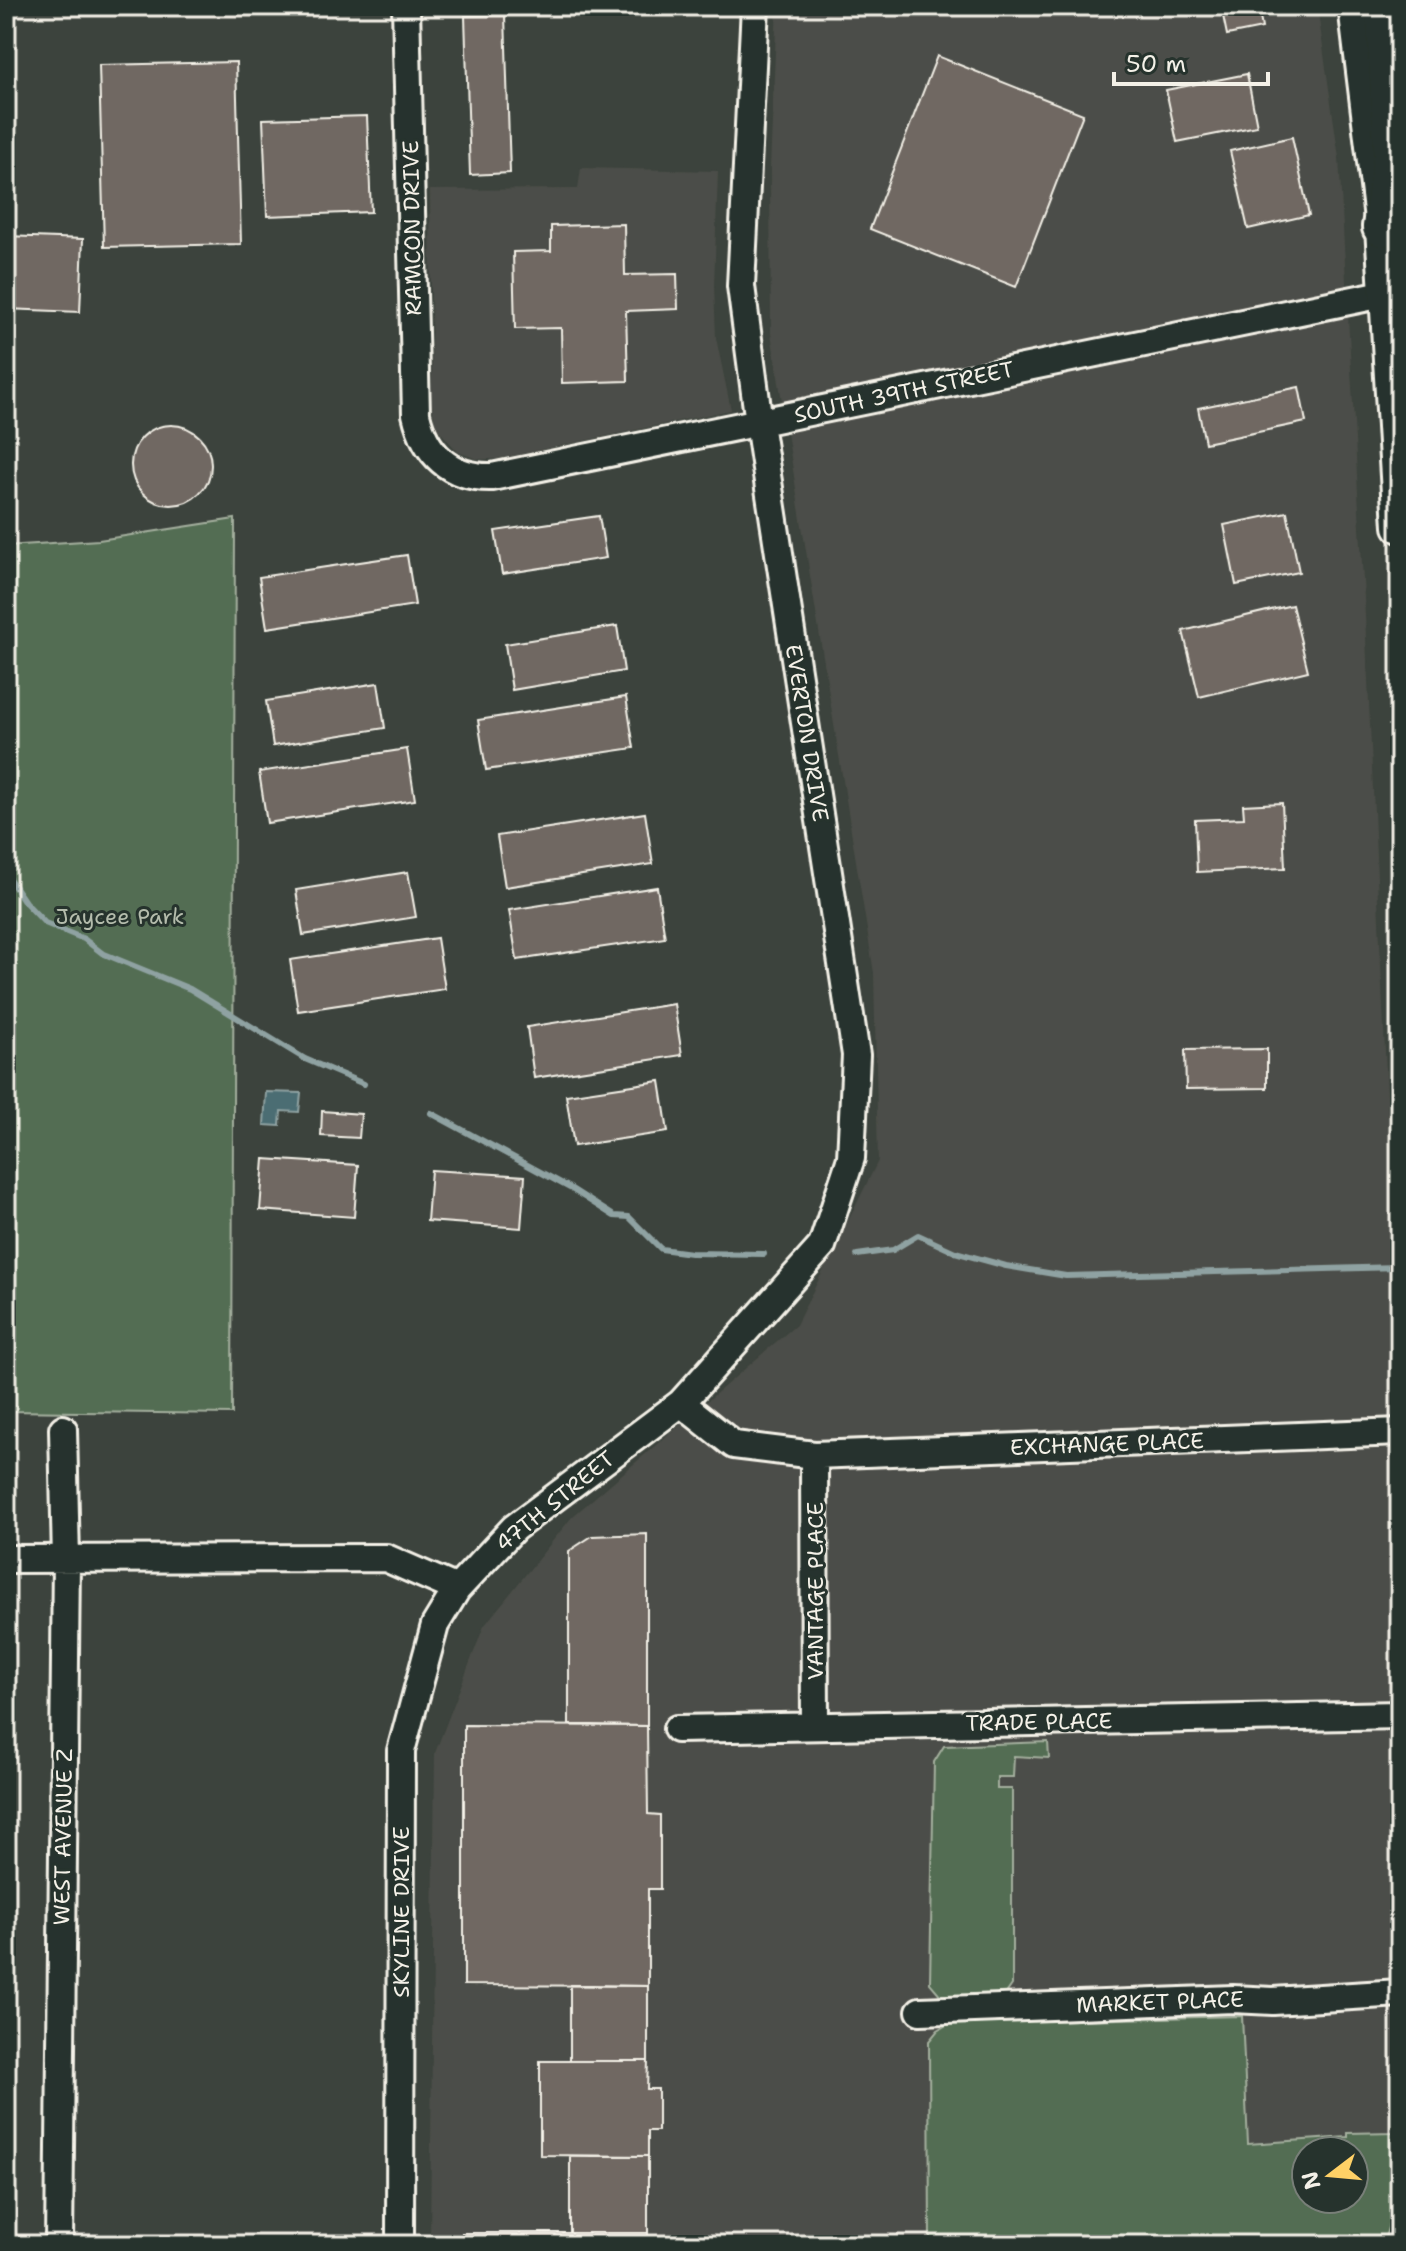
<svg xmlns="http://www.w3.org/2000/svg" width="1406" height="2251" viewBox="0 0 1406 2251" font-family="'Shantell Sans',sans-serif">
<rect width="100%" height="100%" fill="#3c433d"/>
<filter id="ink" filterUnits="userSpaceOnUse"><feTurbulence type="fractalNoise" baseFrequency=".0125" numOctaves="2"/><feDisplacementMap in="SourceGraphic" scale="16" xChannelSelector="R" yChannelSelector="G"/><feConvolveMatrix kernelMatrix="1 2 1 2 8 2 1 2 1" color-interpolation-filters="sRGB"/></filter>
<g filter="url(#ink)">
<path fill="#4c4e48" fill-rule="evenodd" d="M777,6h540l22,152 26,458 35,763v661l-19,158 -21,47h-930l5,-492 49,-127 88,-109 224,-192 82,-164 -4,-188 -103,-640 -1,-164zM1306,2151h48v48h-48z
M581,168l137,3 -4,115 2,52 15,72 -233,49h-21l-19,-7 -23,-26 -3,-21 -2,-215 148,-1z"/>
<path fill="#536d53" stroke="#a4af9e" stroke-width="2" fill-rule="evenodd" d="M235,519l-3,895 -226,-3v-865l93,-6z
M1048,1742l1,16 -35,-2 -1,21h-16v12h15v196l-7,10 -64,1 -11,-13 4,-221 10,-16z
M1242,2016l6,128 100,-7v-4l46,-1 6,-15v69l-17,59h-453l-1,-204 9,-11 12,-7zM1306,2151h48v48h-48z"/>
<path fill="#4c6d73" stroke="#8fa2a2" stroke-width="2" d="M266,1092l35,1 -2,19 -18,-1 -1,15 -16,-1z"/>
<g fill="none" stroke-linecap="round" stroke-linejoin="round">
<path stroke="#8fa2a2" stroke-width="6" d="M6,874l19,28 20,21 39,16 18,14 88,36 115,70 59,25
M431,1113l139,75 44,28 15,1 32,32 30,4 73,1
M857,1255l36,-5 25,-15 37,17 51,14 60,10 332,-9"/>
</g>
<path fill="#706862" stroke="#f4f1e8" stroke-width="2" d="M1221,6h37l4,22 -35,7z
M505,15l5,158 -40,2 -5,-159z
M937,56l146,58 -67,173 -146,-58z
M236,62l5,182 -137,3 -5,-182z
M1247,74l10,52 -80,16 -11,-52z
M367,116l4,96 -104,4 -4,-97z
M1292,137l17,78 -61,14 -18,-78z
M624,224l1,51 52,-1 1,35 -52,2 2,70 -66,2 -1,-55 -46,1 -2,-77 38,-1v-25z
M6,236l77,3 -3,73 -74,-3z
M1299,387l7,35 -101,21 -7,-35z
M131 465a40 40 0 1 1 80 0a40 40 0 1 1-80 0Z
M1287,512l12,60 -63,13 -12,-60z
M599,516l7,42 -104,16 -7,-43z
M407,555l8,50 -148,23 -8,-51z
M1292,605l16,66 -109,26 -16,-66z
M617,626l7,45 -112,19 -7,-46z
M378,683l7,45 -112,18 -7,-45z
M626,697l8,51 -148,22 -8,-50z
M407,749l8,51 -148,23 -8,-51z
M1282,803l3,65 -88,4 -2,-52 49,-2 -1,-13z
M645,813l8,51 -148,23 -8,-51z
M408,872l8,45 -113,18 -7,-45z
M657,887l8,51 -148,22 -8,-50z
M437,938l8,51 -147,22 -8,-51z
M674,1004l8,51 -148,23 -7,-51z
M1267,1049v39l-81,1 -1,-39z
M660,1081l8,51 -94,14 -8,-51z
M322,1111l39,3 -2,24 -38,-2z
M264,1159l94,6 -4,52 -94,-7z
M431,1170l94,6 -4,52 -94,-7z
M647,1534v192l-78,-1v-174l23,-15z
M464,1725l183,1 1,88 12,1v74h-12v97l-184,-1z
M570,1985l78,1v75h-78z
M540,2061h108l-1,28h11v42h-10v25l-108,-1z
M570,2156h78v77h-78z
M462,2233h186v12h-186z"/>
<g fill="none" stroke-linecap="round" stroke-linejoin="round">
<g stroke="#f4f1e8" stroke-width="32">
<path id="minor" d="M406,6l10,408c9,40 34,64 76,63l896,-184
M681,1403l53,42 80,10 586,-23
M814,1455l1,271
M6,1559l380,-1 71,31
M677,1729l723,-14
M920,2011l313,-12 40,2 127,-8
M59,2245l7,-685 -3,-131
M400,2245l1,-494 34,-126 22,-36 57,-61 167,-125 141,-157 29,-88 5,-103 -97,-632 -18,-137 14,-280"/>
</g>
<g stroke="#f4f1e8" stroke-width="38">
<path id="major" d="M1355,6l27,221 18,299"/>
</g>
<g stroke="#f4f1e8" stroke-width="44">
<path id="highway" d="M1382,227l11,-75 -8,-146"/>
</g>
<use href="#minor" stroke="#26332d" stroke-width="26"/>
<use href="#major" stroke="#26332d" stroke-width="32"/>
<use href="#highway" stroke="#26332d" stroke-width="38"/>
</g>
</g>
<g text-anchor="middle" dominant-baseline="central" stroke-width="6" stroke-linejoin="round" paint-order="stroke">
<g font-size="22" fill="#f4f1e8" stroke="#26332d">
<text transform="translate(412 228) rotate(-91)">RAMCON DRIVE</text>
<text transform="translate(904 392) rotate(-12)">SOUTH 39TH STREET</text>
<text transform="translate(807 733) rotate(81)">EVERTON DRIVE</text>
<text transform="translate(1107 1444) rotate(-2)">EXCHANGE PLACE</text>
<text transform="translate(555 1501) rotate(-39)">47TH STREET</text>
<text transform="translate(815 1591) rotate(-90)">VANTAGE PLACE</text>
<text transform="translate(1039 1722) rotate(-1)">TRADE PLACE</text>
<text transform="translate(63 1837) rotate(-89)">WEST AVENUE Z</text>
<text transform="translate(401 1912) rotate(-90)">SKYLINE DRIVE</text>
<text transform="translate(1160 2002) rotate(-2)">MARKET PLACE</text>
</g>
<g font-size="22" fill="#b4bcac" stroke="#26332d">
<text x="120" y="916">Jaycee Park</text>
</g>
</g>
<rect width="1406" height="2251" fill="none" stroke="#26332d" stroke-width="32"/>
<rect x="16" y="16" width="1374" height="2219" fill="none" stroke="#f4f1e8" stroke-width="3" filter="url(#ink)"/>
<g transform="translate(1330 2175) rotate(254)"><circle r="38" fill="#26332d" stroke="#787f78" stroke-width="2"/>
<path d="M0-6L14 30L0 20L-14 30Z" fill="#ffd166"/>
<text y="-12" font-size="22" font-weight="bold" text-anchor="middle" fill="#f4f1e8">N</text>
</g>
<path d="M1114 72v12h154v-12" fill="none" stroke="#f4f1e8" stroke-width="4"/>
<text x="1126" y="72" font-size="24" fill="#f4f1e8" stroke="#26332d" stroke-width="6" paint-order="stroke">50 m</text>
</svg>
